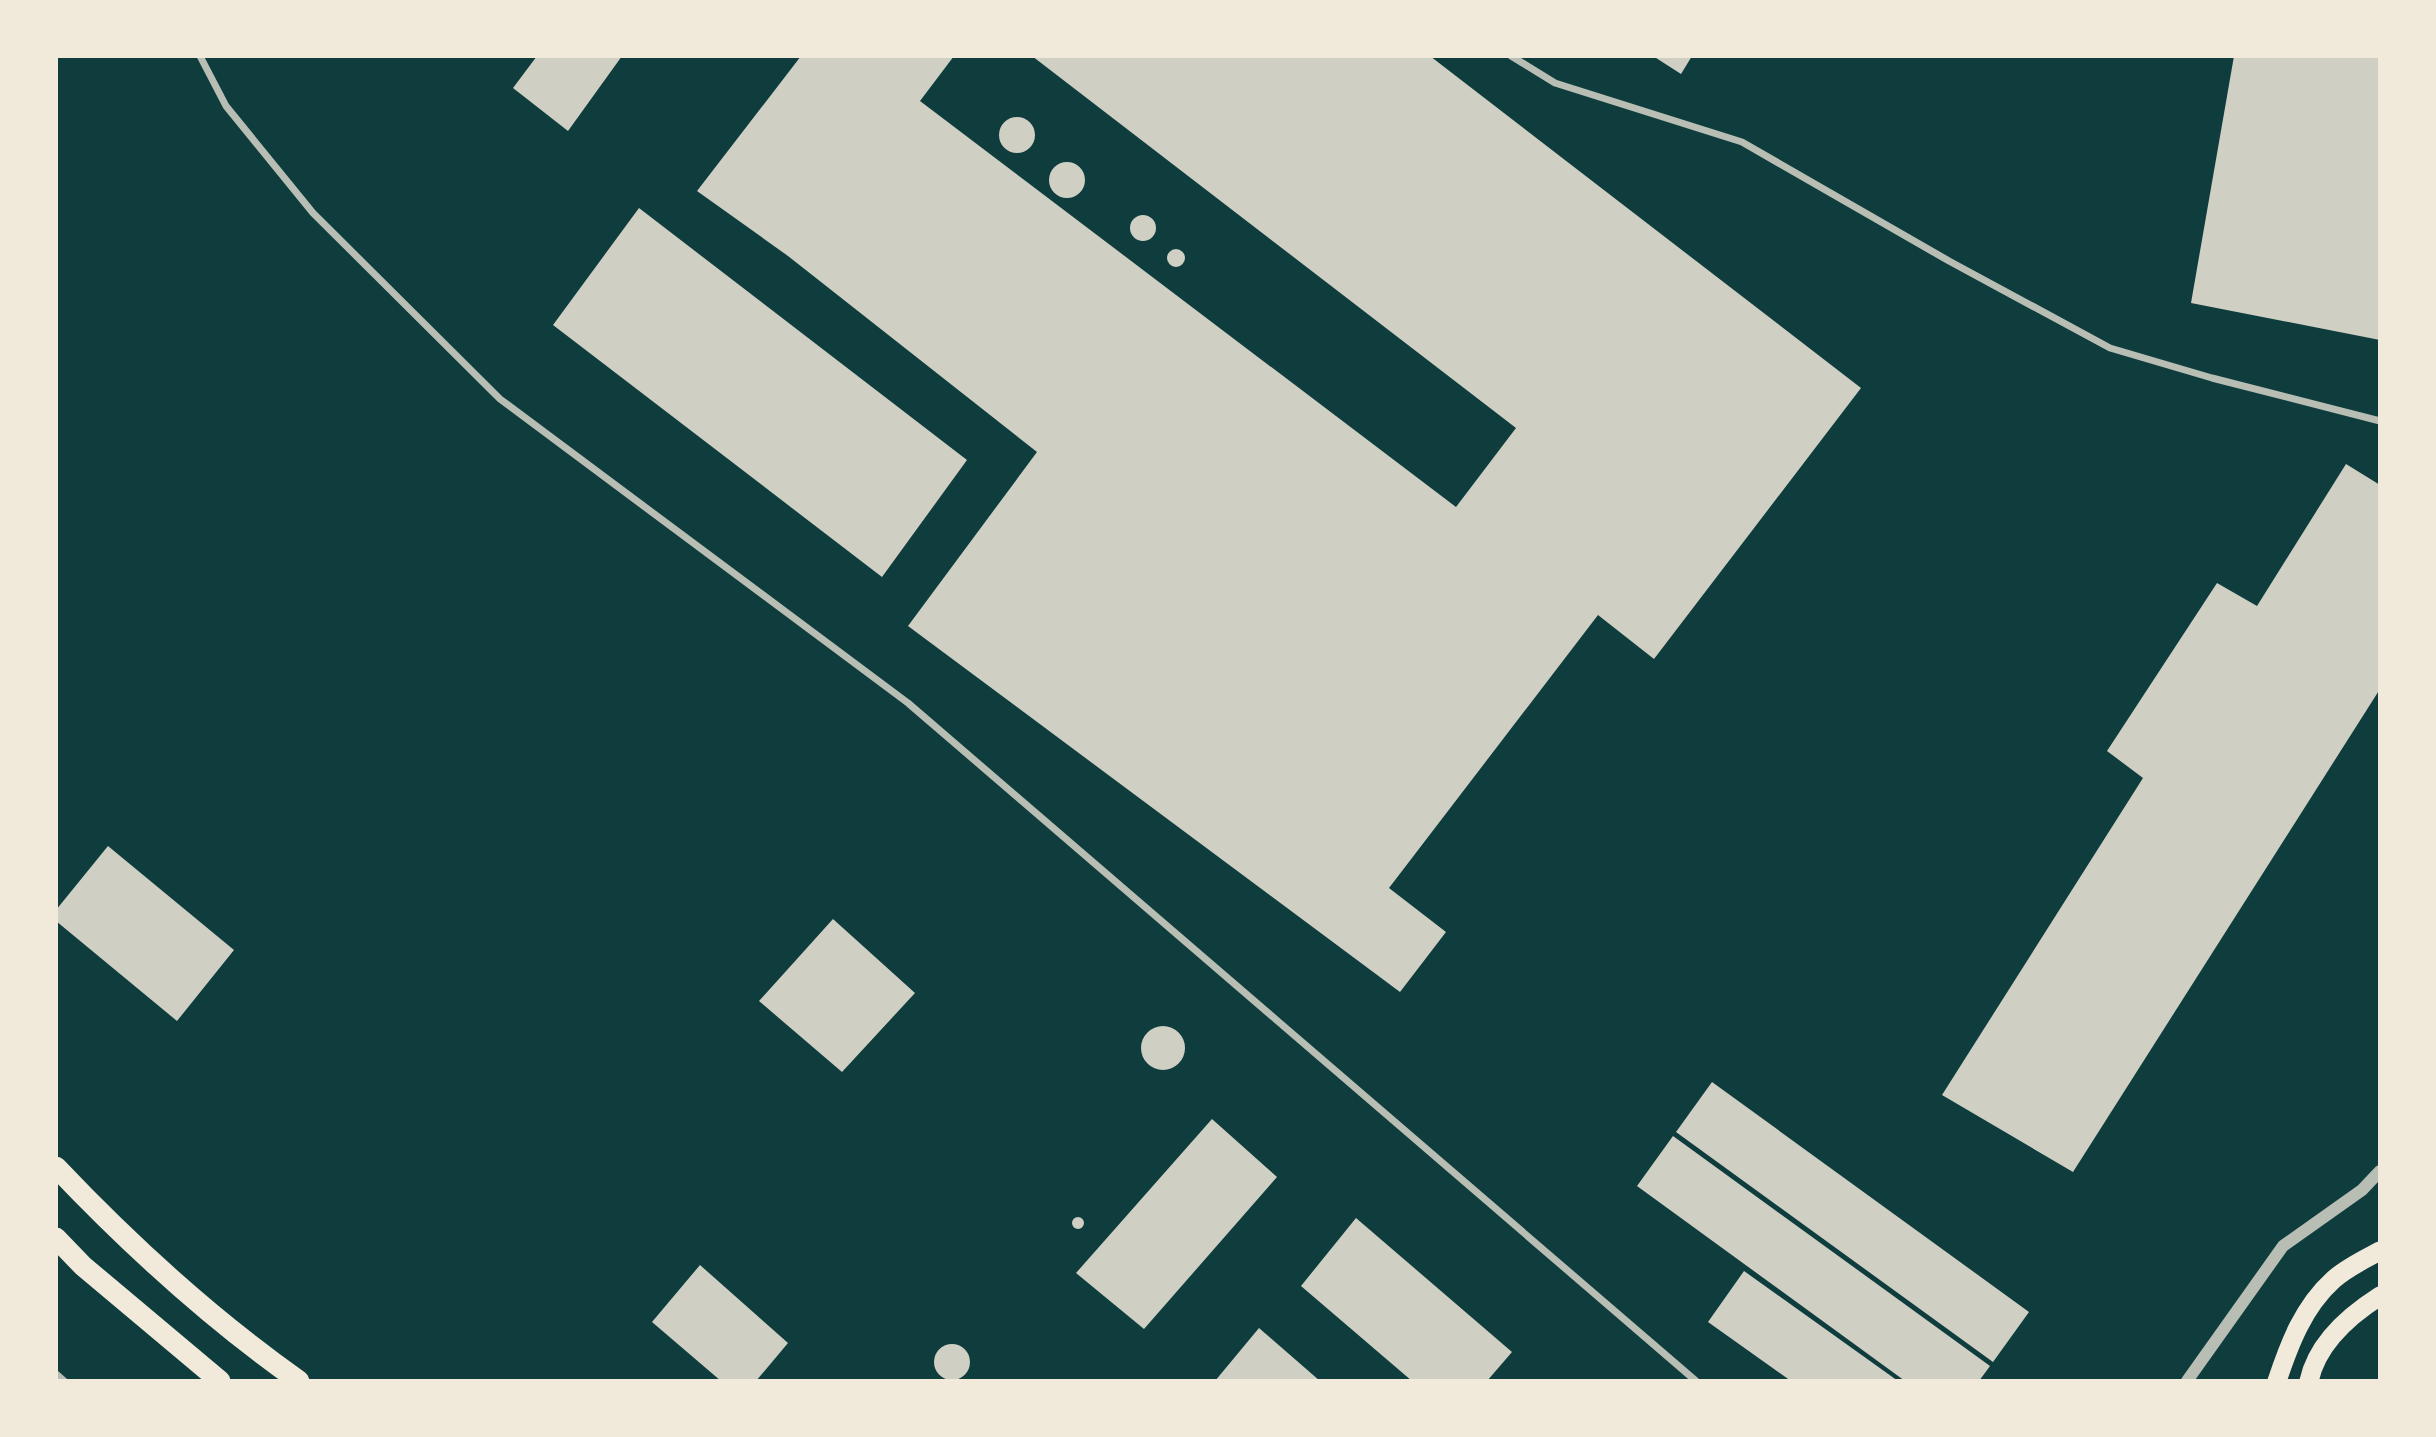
<svg xmlns="http://www.w3.org/2000/svg" width="2436" height="1437" viewBox="0 0 2436 1437" font-family="Figtree,sans-serif">
<rect width="100%" height="100%" fill="#0f3d3e"/>
<path fill="#cfcfc3" d="M537,56h85l-54,75 -55,-43z
M801,56h153l-34,45 536,406 60,-79 -484,-372h398l431,332 -207,271 -56,-44 -209,273 57,44 -46,60 -492,-366 129,-174 -249,-196 -91,-65z
M1653,56h39l-11,18z
M2234,56h146v284l-189,-37z
M999 135a18 18 0 1 1 36 0a18 18 0 1 1-36 0Z
M1049 180a18 18 0 1 1 36 0a18 18 0 1 1-36 0Z
M639,208l328,252 -85,117 -329,-252z
M1130 228a13 13 0 1 1 26 0a13 13 0 1 1-26 0Z
M1167 258a9 9 0 1 1 18 0a9 9 0 1 1-18 0Z
M2346,464l34,21v204l-307,483 -131,-77 201,-317 -36,-27 110,-168 40,23z
M108,846l126,104 -57,71 -121,-100v-11z
M833,919l82,74 -73,79 -83,-71z
M1141 1048a22 22 0 1 1 44 0a22 22 0 1 1-44 0Z
M1712,1082l317,230 -36,50 -317,-230z
M1212,1119l65,58 -133,152 -68,-56z
M1673,1136l317,230 -11,15h-74l-268,-195z
M1072 1223a6 6 0 1 1 12 0a6 6 0 1 1-12 0Z
M1356,1218l156,134 -25,29h-75l-111,-95z
M700,1265l88,78 -32,38h-35l-69,-59z
M1744,1271l154,110h-107l-83,-59z
M1259,1328l61,53h-105z
M934 1362a18 18 0 1 1 36 0a18 18 0 1 1-36 0Z"/>
<g fill="none" stroke-linecap="round" stroke-linejoin="round">
<path stroke="#b8beb3" stroke-width="7" d="M200,56l26,50 87,107 187,186 408,304 788,678
M1511,56l44,27 187,59 207,119 161,87 102,30 168,43
M56,1374l8,7"/>
<path stroke="#b8beb3" stroke-width="12" d="M2187,1381l96,-135 79,-56 18,-19"/>
<path stroke="#f1e9da" stroke-width="19" d="M2277,1381c12,-36 26,-74 56,-101 13,-12 32,-21 47,-29
M2309,1381c8,-37 41,-66 71,-85"/>
<path stroke="#f1e9da" stroke-width="21" d="M56,1167c74,78 155,152 243,214
M56,1238l27,28 137,115"/>
</g>
<rect width="2436" height="1437" fill="none" stroke="#f1e9da" stroke-width="116"/>
</svg>
